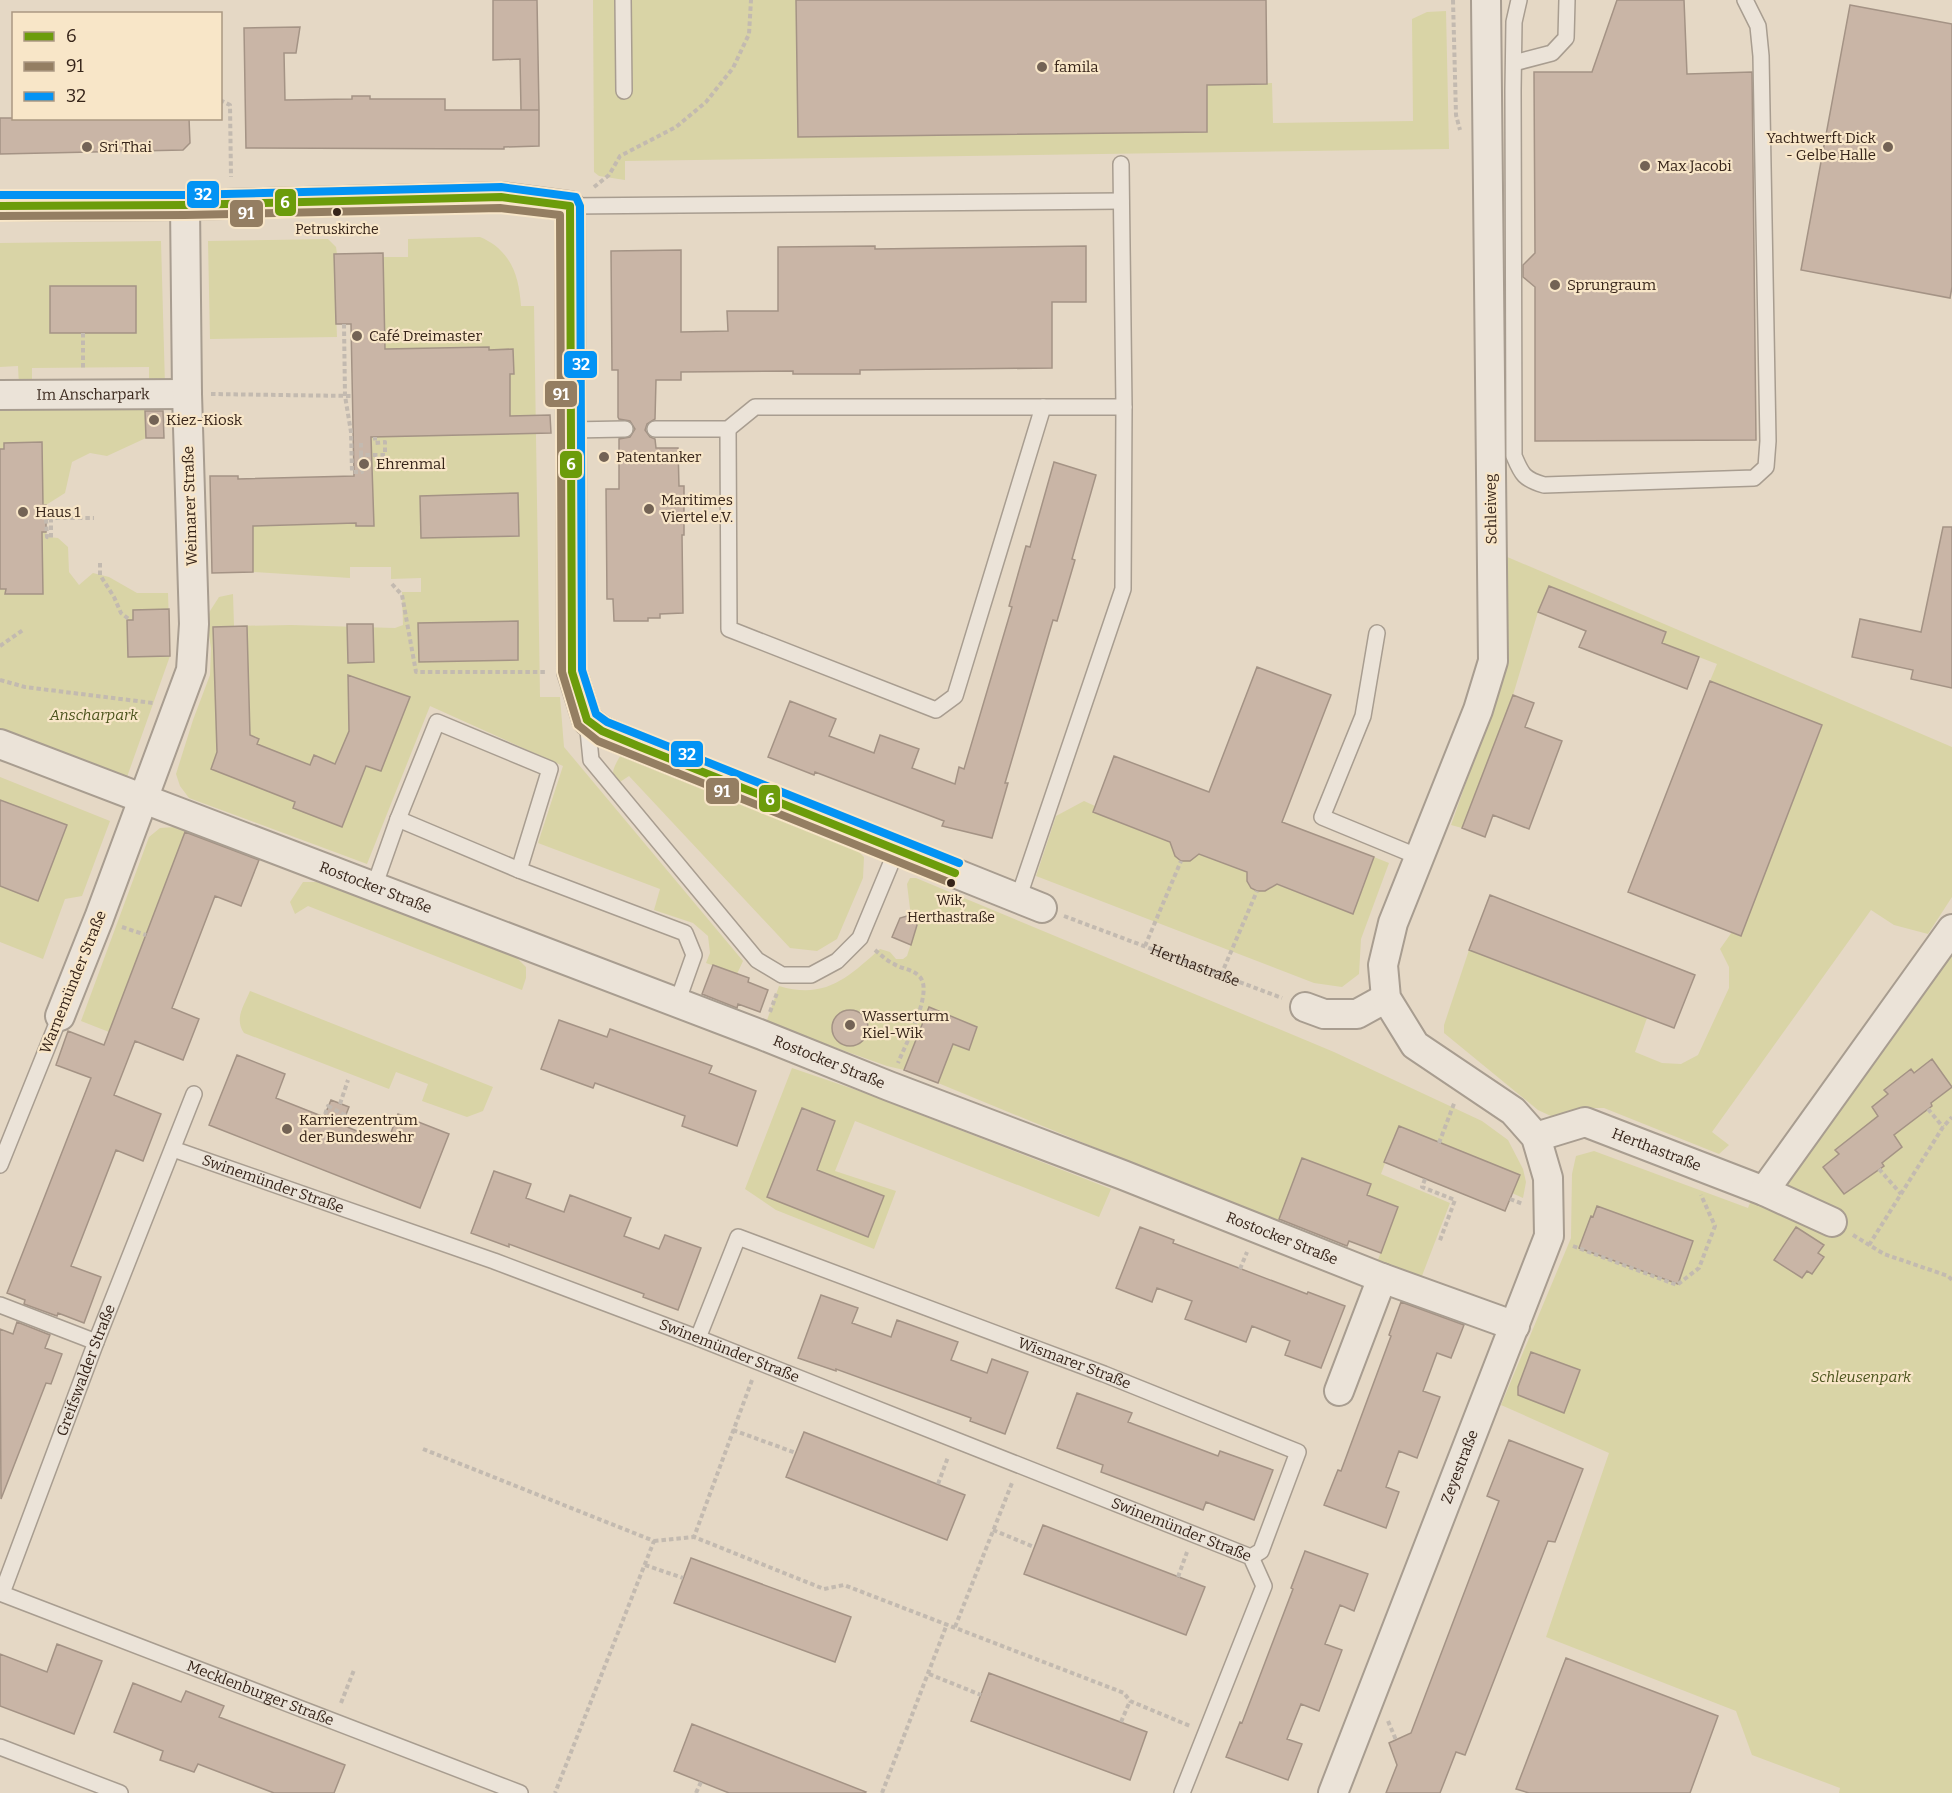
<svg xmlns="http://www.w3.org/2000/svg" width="1952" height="1793" viewBox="0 0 1952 1793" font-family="Bitter,serif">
<rect width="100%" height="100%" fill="#e5d8c5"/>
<path fill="#d9d4a6" d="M593,0h203l3,137 408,-5v-47l65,-2 1,40 140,-2 -1,-102 15,-7 19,-1 3,138 -824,12v19l-26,-4 -5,-4z
M480,237c31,13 39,39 41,69h13l6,391h20l4,50 179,214 -6,13 -31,-11 4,-10 -2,-17 -15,-13 -39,-13 6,-21 -122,-46 25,-77 -133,-60 -63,158 -178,-66 -9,-12 -4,-12 17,-54 17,-45 1,-27 -4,-26 3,-11 9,-14 14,-3 1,32 57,-1 104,3 8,-3 -1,-33h19v-14l-30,1v-12h-41v11l-97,-6v-46l120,-3 -2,-86 145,-4 -1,-17h-5v-42h4l-1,-25 -24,1v-3l-104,2 -2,-92h25v-18z
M328,239l8,8 1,7 -3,1 3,82 -127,2 -2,-98z
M161,241l4,145h-16v-19l-117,1v18h-13l-1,-20 -18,1v-124z
M144,393l2,45 -39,18 -17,-3 -18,9 -7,31 -19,12h-7l4,-34 -1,-28h-38v6h-4v-54z
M38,532h8l2,5 10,1 10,9 1,25 10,13 14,-12 16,4 28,16h31l2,63 -43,121 -127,-48v-140h6v5l37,-1z
M1505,556l447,191v150l-24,37 -34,-9 -23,-15 -159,222 17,13 -10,9 -115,-46h-16l-18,10h-15l-17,-8 -94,-77v-8l25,-75 178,68 -12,34 27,11 19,1 17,-9 31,-67v-21l-9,-18 12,-17 9,3 81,-209 -112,-45 7,-17 -55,-21 4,-11 -117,-46 -11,26 -25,83 -51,133 -11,-3 54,-152z
M622,753l227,89 15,15 -1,21 -26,61 -20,12 -27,-3 -161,-172 -12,8c-9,-11 -1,-20 5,-31z
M0,777l110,44 -28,75 -17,3 -22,60 -43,-17z
M1084,801l11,5 -2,6 81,31c-2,9 0,12 7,18l16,-8 50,19c-1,13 5,19 18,19l8,-8 79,30 22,-56 15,6 -28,76 -2,35 -17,13 -28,-4 -278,-107 20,-60z
M175,827l11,4 -77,201 -28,-11 68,-184 11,-9z
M910,878h6l418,174 148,69 26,19 15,29 3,13 -3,16 -11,-5 7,-18 -120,-49 -18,48 69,29 -30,78 -44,-16 22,-58 -31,-12 4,-11 -69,-26 -24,65 -340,-140 15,-39 16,5 8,-22 -48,-20 -25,63 -17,-4 -121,-43 13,-37c47,14 69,-9 101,-37l10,3 6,7h7l4,-3 10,-31 -6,-8 -4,-33z
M303,882h14l197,73 12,12v11l-4,12 -214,-84 -13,8 -5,-12z
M1952,929v864h-113l1,-5 -88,-33 -16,-44 -190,-74 63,-184 -108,-48 70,-167 1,-64 4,-18 18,-5 154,57 8,-20z
M250,991l243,96 -10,24 -16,6 -45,-16 6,-17 -32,-12 -7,17 -145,-56c-10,-15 0,-27 6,-42z
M792,1068l73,25 246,96 -12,28 -244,-96 -20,50 61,20 -22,58 -98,-39 -31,-21z"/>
<path fill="#c9b5a6" stroke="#a49385" stroke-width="1.5" d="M493,0h44l2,110h-18l-1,-51 -27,1z
M796,0h470l1,84 -60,1v47l-409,5z
M1617,0h67l3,74 65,-2 4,368 -221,1v-154l-12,-10v-12l12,-12 -1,-181h58z
M1850,5l102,19v263l-2,11 -149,-28z
M300,27l-4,26h-12l1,47 67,-1v-3h18v3h75v11h94v36l-35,1v2l-258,-1 -2,-120z
M0,118h189l1,25 -7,7 -183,4z
M875,246v3l211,-3v56h-34v66l-192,2v4h-67v-3l-112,1v8h-25l-1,39 -8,5 -2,6 5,7 5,2 1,9h22l1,38h5v49h-2l1,78 -23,1v4h-12v3h-34l-1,-22h-6l-1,-110h13v-50l11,-2 5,-8 -5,-8 -11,-2 -1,-2v-47h-6l-1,-119 70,-1v82l47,-1 -1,-20h51v-64z
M383,253l2,96 104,-2v3l24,-1 1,25h-4v42l40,-1 1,18 -180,4 3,89h-18v-3l-103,3v46l-41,1 -2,-97h28v3l116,-3 -3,-152h-15l-2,-70z
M50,286h86v47h-86z
M145,411h18l1,27h-18z
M42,442l1,63h3v27h-4l1,62h-38l1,-5h-6v-140h4v-6z
M1054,462l42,13 -24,84 3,1 -18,61 -4,-1 -48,163h3l-16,55 -50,-12 2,-5 -129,-49 -1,3 -46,-18 22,-56 46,18 -7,17 45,17 6,-18 39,14 -7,19 43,16 4,-17 5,2 48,-162 -3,-1 17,-60 4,1z
M518,493l1,43 -98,2 -1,-42z
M1943,527h9v161l-41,-9 2,-9 -61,-13 8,-38 61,13z
M1549,586l117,46 -4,11 37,14 -12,32 -108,-42 7,-16 -48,-19z
M169,609l1,47 -42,1 -1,-37h6v-10z
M518,621v39l-99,2 -1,-39z
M347,624h26l1,38 -26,1z
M247,626l3,109 9,4 -2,5 53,21 4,-10 21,9 14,-33 -1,-56 62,22 -29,74 -15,-5 -24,61 -49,-19 2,-6 -84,-33 6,-17 -4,-125z
M1257,667l74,28 -49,127 92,35 -21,57 -76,-30 -12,7h-8l-6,-3 -4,-7v-9l-48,-18 -9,7h-9l-6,-5 -5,-14 -77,-30 21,-56 95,36z
M1710,681l112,44 -81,211 -113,-44z
M1513,695l21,8 -9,24 37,14 -33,88 -36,-14 -8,22 -23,-9z
M0,800l67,25 -29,76 -38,-15z
M185,832l74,28 -18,46 -26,-10 -43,112 27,11 -16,41 -48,-19 -21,54 47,19 -18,47 -27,-11 -45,116 30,11 -17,46 -26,-10 -1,3 -33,-12 1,-4 -18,-7 84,-215 -35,-13 12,-34 36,14z
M1490,895l205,80 -21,53 -205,-78z
M907,916l8,4 2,5 -6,20 -19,-8 8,-19z
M713,965l36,13 -1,4 20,8 -8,22 -22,-8 -1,4 -35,-14z
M929,1007l48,20 -8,23 -16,-6 -15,39 -34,-13z
M832 1028a18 18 0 1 1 36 0a18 18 0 1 1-36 0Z
M559,1020l48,17 3,-8 102,37 -3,7 47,18 -19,55 -55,-20 3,-10 -90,-33 -2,5 -52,-19z
M237,1055l48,19 -9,24 48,19 7,-17 18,7 -7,18 45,18 11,-29 51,20 -29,74 -211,-83z
M1932,1059l20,28 -21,16 1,3 -38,29 8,12 -20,16 2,3 -40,28 -21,-27 16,-13 -4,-4 43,-34 -6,-9 16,-13 -4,-4 27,-21 3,4z
M802,1108l33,13 -18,49 67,26 -16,41 -101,-40z
M1399,1126l121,49 -15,36 -121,-49z
M1302,1158l69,26 -4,11 31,12 -17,46 -32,-12 -2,5 -68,-27z
M494,1171l37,13 -5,14 38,14 6,-17 61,23 -7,18 35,13 6,-14 36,13 -23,62 -35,-13 1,-3 -135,-50v3l-38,-14z
M1597,1206l96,35 -15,43 -99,-36 12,-32 2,1z
M1140,1227l34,13 -1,3 134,51 1,-2 37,14 -24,62 -36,-13 5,-14 -38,-15 -6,16 -61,-23 7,-18 -35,-13 -5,14 -36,-14z
M1796,1227l28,18 -6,8 6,4 -12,17 -5,-3 -5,7 -28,-18z
M821,1295l37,13 -6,15 39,14 6,-17 61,22 -7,18 36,13 5,-14 36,13 -23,62 -35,-13 1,-3 -135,-49v2l-38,-13z
M1401,1302l63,23 -13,33 -14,-5 -14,38 17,6 -23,61 -18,-7 -13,36 13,5 -13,36 -62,-23 14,-35 3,1 50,-135 -2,-1z
M17,1322l33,13 -5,13 17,6 -11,30 -5,-1 -45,116 -1,-170 13,5z
M1531,1352l49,18 -16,43 -46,-18v-8z
M1077,1393l55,20 -4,9 90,34 2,-5 53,19 -19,50 -48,-18 -3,8 -102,-38 2,-7 -46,-17z
M804,1432l161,63 -18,45 -161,-63z
M1509,1440l74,29 -28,73 -7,-1 -83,214 -9,-3 -16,41h-54l11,-28 -8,-22 22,-10 88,-232 -12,-5z
M1043,1525l162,62 -19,48 -162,-61z
M1305,1551l63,23 -14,37 -14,-6 -15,39 17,6 -23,61 -18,-7 -14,35 15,5 -14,36 -62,-23 14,-35 2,1 51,-134 -2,-1z
M691,1558l160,59 -16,45 -161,-59z
M57,1644l45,17 -28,73 -74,-28v-52l47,18z
M1566,1658l152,58 -28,77h-161l-13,-4z
M989,1673l158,59 -17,48 -159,-59z
M133,1683l48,19 5,-11 38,15 -5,11 126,48 -11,28h-60l-76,-29 -4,8 -34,-12 3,-9 -49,-19z
M692,1724l174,68 -1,1h-136l-55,-22z"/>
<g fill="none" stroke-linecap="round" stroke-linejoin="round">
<g stroke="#a89d90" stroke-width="18">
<g id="service">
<path d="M623,0l1,91"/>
<path d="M1519,0l-5,22 -1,68 1,366c8,19 10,23 30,29l210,-7 12,-11 2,-26 -7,-385 -3,-30 -13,-26"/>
<path d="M1514,63l38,-10 14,-15 1,-38"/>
<path d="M570,206l551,-5"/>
<path d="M655,429h73l27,-22h369"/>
<path d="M728,429l1,200 207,81 19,-14 88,-289"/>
<path d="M571,430l54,-1"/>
<path d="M1377,633l-14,83 -41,101 97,40"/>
<path d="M587,720l4,40 166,200 25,15h29l26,-14 23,-23 37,-89"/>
<path d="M398,819l121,51 166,63 9,22 -17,48"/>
<path d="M374,887l24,-68 39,-97 113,47 -31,101"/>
<path d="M1018,899l105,-310 1,-182 -3,-243"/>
<path id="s2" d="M173,1149l321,112 204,77 553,219 13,29 -82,207"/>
<path d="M0,1165l60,-149"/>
<path d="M0,1305l96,37"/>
<path id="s3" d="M698,1338l40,-101 366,137 194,78 -37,99 -10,6"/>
<path id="s4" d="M0,1593l520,200"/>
<path id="s5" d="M2,1593l94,-251 98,-248"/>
<path d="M0,1747l120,46"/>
</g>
</g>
<g stroke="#a89d90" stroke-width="32">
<g id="minor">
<path d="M0,206l185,-1 316,-8 69,9 2,466 15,48 15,11 36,15 404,162"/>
<path id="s6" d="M0,395l187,-1"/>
<path id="s7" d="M0,744l762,291 127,51 234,89 259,103 133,48"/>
<path d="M1305,1007l19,7h33l29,-16"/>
<path d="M60,1016l39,-98 92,-248 3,-46 -7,-230 -2,-189"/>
<path id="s8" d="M1536,1137l49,-15 179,69 68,31"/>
<path d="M1764,1191l188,-262"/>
<path d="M1339,1391l43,-113"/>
<path id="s9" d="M1333,1793l216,-557 -1,-58 -12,-41 -23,-26 -98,-66 -29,-47 -3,-33 10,-42 85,-213 15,-49 -7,-661"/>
</g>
</g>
<g stroke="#c3bab0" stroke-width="4" stroke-dasharray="4.5 3" stroke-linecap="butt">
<path d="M1453,0l3,115 4,15"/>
<path d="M220,100l10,5 1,72"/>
<path d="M594,187l15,-12 11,-19 56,-29 30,-25 27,-34 16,-34 2,-34"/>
<path d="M344,324l1,72 6,36 1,40h10l-1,-17h24v-13l-10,1v-6"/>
<path d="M83,333v35"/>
<path d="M211,394l141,2"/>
<path d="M361,443v12"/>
<path d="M51,518v20l-4,-1 -1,-19h48"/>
<path d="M100,563v12l14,22 7,16 9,7"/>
<path d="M392,584l10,11 14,77h131"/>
<path d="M0,646l23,-16"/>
<path d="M0,680l25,7 128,16"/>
<path id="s1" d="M1064,916l218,82"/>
<path d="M122,927l24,8"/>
<path d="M1145,946l36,-85"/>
<path d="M875,950c6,5 12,11 19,14 8,5 18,5 25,12 16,14 -14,69 -21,87"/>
<path d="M1221,975l36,-84"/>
<path d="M770,1012l7,-19"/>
<path d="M340,1104l8,-24"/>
<path d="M328,1106l17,9 -3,10 -18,-8z"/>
<path d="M1928,1109l15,18"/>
<path d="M1439,1143l16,-42"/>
<path d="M1879,1169l22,25"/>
<path d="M1425,1179l-3,8 33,13 -16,43"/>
<path d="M1510,1199l13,5"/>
<path d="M1853,1235l31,19 64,22 4,4"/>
<path d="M1869,1245l74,-118 9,-10"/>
<path d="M1573,1246l104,39 22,-17 16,-42 -14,-31"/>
<path d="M1240,1269l7,-17"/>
<path d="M752,1380l-58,157 130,52 20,-4 280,108 6,8 60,25"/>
<path d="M733,1430l63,23"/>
<path d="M423,1449l231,92 -99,252"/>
<path d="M938,1484l10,-27"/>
<path d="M993,1530l41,17"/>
<path d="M654,1541l40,-4"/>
<path d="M645,1565l38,13"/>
<path d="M1178,1577l9,-25"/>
<path d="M955,1627l57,-144"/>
<path d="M929,1674l52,21"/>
<path d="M341,1703l13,-33"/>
<path d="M1388,1721l8,19"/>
<path d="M1121,1722l9,-21"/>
<path d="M696,1793l5,-11"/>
<path d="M882,1793l65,-169"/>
</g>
<use href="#service" stroke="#ebe3d8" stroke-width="15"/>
<use href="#minor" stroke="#ebe3d8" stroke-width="28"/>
<g stroke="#f8e6c8" stroke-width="12">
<path id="bus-1" d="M0,206l185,-1 316,-8 69,9
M570,206l2,466 15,48
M587,720l15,11 36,15 317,127"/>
</g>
<g stroke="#f8e6c8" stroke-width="12">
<path id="bus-2" d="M0,216l185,-1 315,-7 60,7 2,457 16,53 20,16 353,142"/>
</g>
<g stroke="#f8e6c8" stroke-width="12">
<path id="bus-3" d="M0,195h185l316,-8 75,10 4,9 2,464 14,44 11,8 35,14 317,127"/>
</g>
<use href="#bus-1" stroke="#6c9c0b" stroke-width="8"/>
<use href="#bus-2" stroke="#947e62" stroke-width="8"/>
<use href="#bus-3" stroke="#0393f4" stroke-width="8"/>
</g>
<g fill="#736355" stroke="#f8e6c8" stroke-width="2">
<circle cx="1042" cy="67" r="6"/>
<circle cx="87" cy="147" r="6"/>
<circle cx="1888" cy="147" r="6"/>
<circle cx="1645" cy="166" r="6"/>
<circle cx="1555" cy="285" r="6"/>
<circle cx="357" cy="336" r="6"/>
<circle cx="154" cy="420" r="6"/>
<circle cx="604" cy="457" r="6"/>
<circle cx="364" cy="464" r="6"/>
<circle cx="649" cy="509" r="6"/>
<circle cx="23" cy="512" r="6"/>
<circle cx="850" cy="1025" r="6"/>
<circle cx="287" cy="1129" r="6"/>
</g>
<g fill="#362419" stroke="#f8e6c8" stroke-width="2">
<circle cx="337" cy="212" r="5"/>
<circle cx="951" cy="883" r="5"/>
</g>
<g text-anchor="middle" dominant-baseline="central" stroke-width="4.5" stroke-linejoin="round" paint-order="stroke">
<g font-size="14" fill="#362419" stroke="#f8e6c8">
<text x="337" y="229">Petruskirche</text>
<text x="951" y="900">Wik,<tspan x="951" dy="17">Herthastraße</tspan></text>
</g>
<g font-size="15" fill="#362419" stroke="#f8e6c8" text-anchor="start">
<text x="1054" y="67">famila</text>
<text x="1876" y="138" text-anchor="end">Yachtwerft Dick<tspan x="1876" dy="17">- Gelbe Halle</tspan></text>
<text x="99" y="147">Sri Thai</text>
<text x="1657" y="166">Max Jacobi</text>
<text x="1567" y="285">Sprungraum</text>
<text x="369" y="336">Café Dreimaster</text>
<text x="166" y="420">Kiez-Kiosk</text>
<text x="616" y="457">Patentanker</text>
<text x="376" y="464">Ehrenmal</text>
<text x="661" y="500">Maritimes<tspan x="661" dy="17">Viertel e.V.</tspan></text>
<text x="35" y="512">Haus 1</text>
<text x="862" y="1016">Wasserturm<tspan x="862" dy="17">Kiel-Wik</tspan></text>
<text x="299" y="1120">Karrierezentrum<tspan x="299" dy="17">der Bundeswehr</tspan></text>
</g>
<g font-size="15" fill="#362419" stroke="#f8e6c8">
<text stroke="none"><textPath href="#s6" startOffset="93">Im Anscharpark</textPath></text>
<text transform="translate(190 506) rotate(-92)">Weimarer Straße</text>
<text transform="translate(1491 509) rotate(-91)">Schleiweg</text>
<text stroke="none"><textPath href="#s7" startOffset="402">Rostocker Straße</textPath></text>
<text stroke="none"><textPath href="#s1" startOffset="140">Herthastraße</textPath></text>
<text transform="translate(73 982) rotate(-68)">Warnemünder Straße</text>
<text stroke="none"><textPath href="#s7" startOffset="888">Rostocker Straße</textPath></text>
<text stroke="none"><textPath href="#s8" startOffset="128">Herthastraße</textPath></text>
<text stroke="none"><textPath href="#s2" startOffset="106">Swinemünder Straße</textPath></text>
<text stroke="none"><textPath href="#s7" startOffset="1374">Rostocker Straße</textPath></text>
<text stroke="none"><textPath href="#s2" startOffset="592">Swinemünder Straße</textPath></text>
<text stroke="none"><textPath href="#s3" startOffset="468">Wismarer Straße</textPath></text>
<text stroke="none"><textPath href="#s5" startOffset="238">Greifswalder Straße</textPath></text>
<text stroke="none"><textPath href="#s9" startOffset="350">Zeyestraße</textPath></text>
<text stroke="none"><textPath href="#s2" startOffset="1078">Swinemünder Straße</textPath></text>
<text stroke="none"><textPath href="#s4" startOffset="279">Mecklenburger Straße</textPath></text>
</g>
<g font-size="15" font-style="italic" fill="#4c541d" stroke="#f8e6c8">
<text x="94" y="715">Anscharpark</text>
<text x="1861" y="1377">Schleusenpark</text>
</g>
</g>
<g stroke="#f8e6c8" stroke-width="2">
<rect x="186" y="180" width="34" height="29" rx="6" fill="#0393f4"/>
<rect x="274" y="188" width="23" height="29" rx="6" fill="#6c9c0b"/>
<rect x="229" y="199" width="35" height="29" rx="6" fill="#947e62"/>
<rect x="563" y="350" width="35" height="29" rx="6" fill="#0393f4"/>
<rect x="544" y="380" width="34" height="28" rx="6" fill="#947e62"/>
<rect x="559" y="450" width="24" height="29" rx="6" fill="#6c9c0b"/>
<rect x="670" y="740" width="34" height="28" rx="6" fill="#0393f4"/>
<rect x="705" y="777" width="35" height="28" rx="6" fill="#947e62"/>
<rect x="758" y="784" width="23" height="29" rx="6" fill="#6c9c0b"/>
</g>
<g font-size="16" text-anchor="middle" font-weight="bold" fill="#fff">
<text x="203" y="200">32</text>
<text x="285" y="208">6</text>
<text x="246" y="219">91</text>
<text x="581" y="370">32</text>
<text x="561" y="400">91</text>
<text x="571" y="470">6</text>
<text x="687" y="760">32</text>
<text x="722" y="797">91</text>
<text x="770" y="805">6</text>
</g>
<rect x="12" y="12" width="210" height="108" fill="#f8e6c8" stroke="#aa9882" stroke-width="1.5"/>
<rect x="24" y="32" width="30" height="9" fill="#6c9c0b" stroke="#aa9882" stroke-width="1.5"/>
<text x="66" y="42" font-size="18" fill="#362419">6</text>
<rect x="24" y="62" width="30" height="9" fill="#947e62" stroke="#aa9882" stroke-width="1.5"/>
<text x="66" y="72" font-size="18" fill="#362419">91</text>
<rect x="24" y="92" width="30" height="9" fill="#0393f4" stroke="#aa9882" stroke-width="1.5"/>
<text x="66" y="102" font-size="18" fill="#362419">32</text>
</svg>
